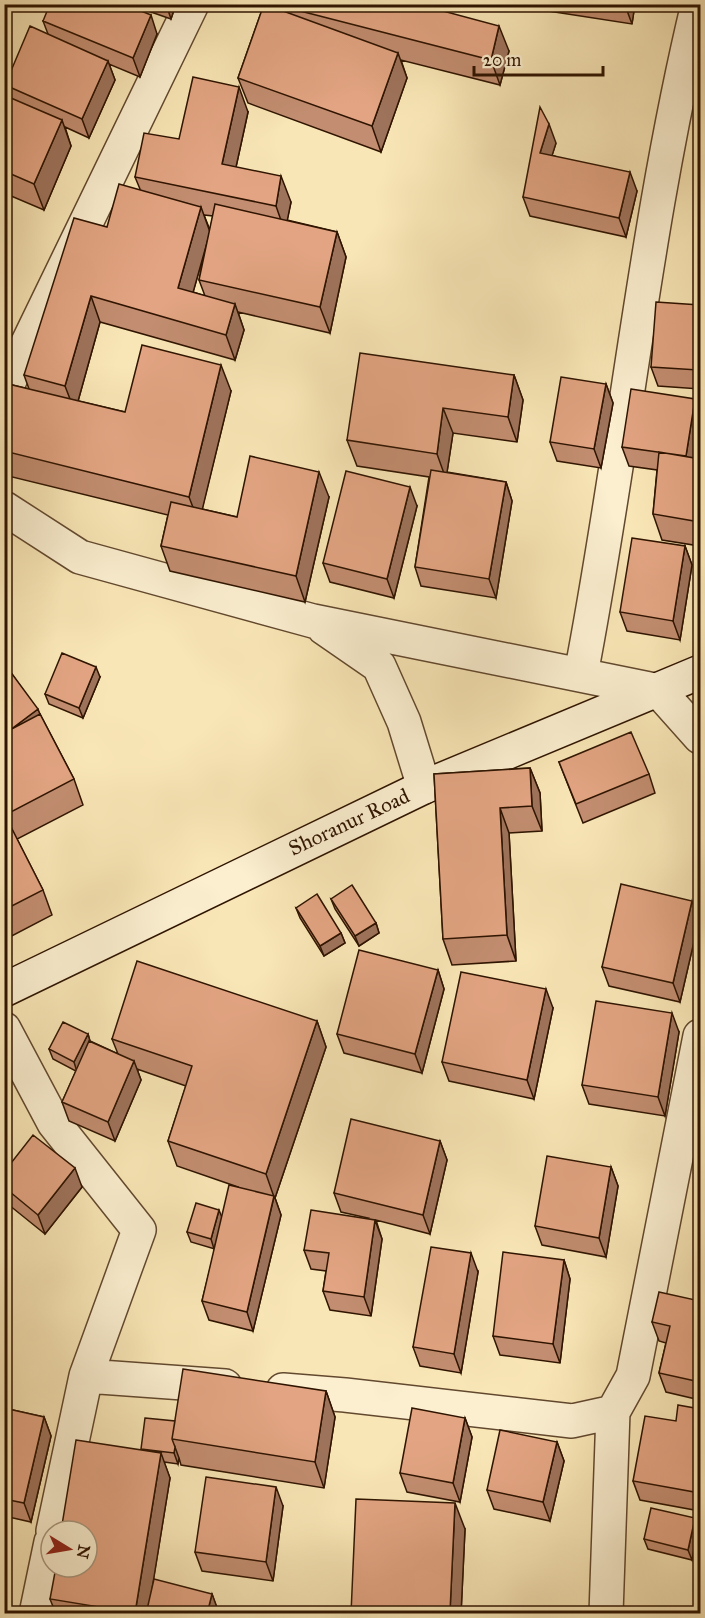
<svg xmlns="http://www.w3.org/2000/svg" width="705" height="1618" viewBox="0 0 705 1618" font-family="'IM FELL Great Primer',serif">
<rect width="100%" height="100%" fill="#f9e6b6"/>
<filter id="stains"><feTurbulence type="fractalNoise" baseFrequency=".00333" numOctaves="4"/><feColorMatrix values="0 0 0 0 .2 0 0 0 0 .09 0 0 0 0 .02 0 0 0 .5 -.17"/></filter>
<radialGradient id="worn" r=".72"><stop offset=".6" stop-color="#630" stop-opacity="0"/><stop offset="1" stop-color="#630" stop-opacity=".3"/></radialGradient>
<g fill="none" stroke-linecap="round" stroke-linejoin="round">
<g stroke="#62482e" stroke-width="36">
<path id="street" d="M4,392l188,-388
M4,508l76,49 233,64 346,70 41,46
M324,628l55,38 25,56 20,65
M581,674c43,-223 64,-449 117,-670
M4,1029l50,94 85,107 -53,146
M283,1390l62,5 227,26 41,-9 20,-36 67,-340
M53,1531l33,-155 139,10
M36,1614l15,-72
M606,1614l7,-202"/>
</g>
<g stroke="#2f1400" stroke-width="36">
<path id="secondary" d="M4,990l420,-203 276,-115"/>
</g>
<use href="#street" stroke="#fbefd0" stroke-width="33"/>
<use href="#secondary" stroke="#fbefd0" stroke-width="33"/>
</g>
<path fill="#c28d70" stroke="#2f1400" stroke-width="1.5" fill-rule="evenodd" d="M128,4h48l-5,15z
M262,4h155l92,47 -9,34 -99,-25 6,18 -26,74 -133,-49 -10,-25 25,-71z
M528,4h107l-3,20 -103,-16z
M43,21l114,13 -17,43 -31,-13 6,16 -26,58 -24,-11 6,19 -27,64 -40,-17v-98l6,3 -5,-13 43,-51z
M248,112l-12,55 55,35 -4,18 50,12 9,25 -16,76 -92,-21 6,18 -9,30 -135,-38 -22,79 47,11 106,-21 -29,118 35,8 92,-20 -24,105 -135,-31 -9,-25 7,-31 -164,-40v-92l25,6 -5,-14 83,-148 33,-38 -5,-12 44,-38zM204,215l9,1 -3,14zM206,247l-7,33 6,16 -12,-4z
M556,143l-4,12 85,36 -11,46 -96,-21 -7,-19z
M700,305v84l-42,-3 -7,-19z
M514,375l9,25 -6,42 -64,-9 -6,39 59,10 6,19 -16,97 -75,-12 -6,-19 14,-90 -72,-11 -10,-26z
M606,384l7,19 -12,65 -44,-7 -7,-19z
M695,399l5,16v10l-5,33 4,1v-2l1,-9v98l-38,-6 -9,-26 4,-44 -28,-4 -7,-19z
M417,506l-23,92 -64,-16 -7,-19z
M685,546l7,19 -12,75 -53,-9 -7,-19z
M4,663l36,51 34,65 9,26 -66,34 26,51 9,25 -48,25z
M100,677l-17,41 -34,-14 -4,-10z
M559,762l90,12 6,19 -72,30z
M530,768l10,25 2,38 -33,2 7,128 -64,4 -9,-26 -9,-165z
M331,899l45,24 3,10 -20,13 -24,-37z
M296,908l45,25 4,10 -21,13 -24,-38z
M699,920l-19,82 -71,-16 -7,-19z
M438,970l6,19 -22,84 -78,-20 -7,-19z
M553,1008l-19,91 -85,-18 -7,-19z
M317,1021l9,26 -51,151 6,17 -28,116 -44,-11 -7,-19 13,-52 -24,-7 -4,-10 35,-15 16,-30 -61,-21 -9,-25 18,-55 -49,-17 4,11 -26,61 -46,-20 -7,-19 14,-31 -23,-12 -4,-10 39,-15 2,7 28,13 -6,-15z
M679,1032l-14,84 -76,-12 -7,-19z
M440,1141l7,19 -17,74 -54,-14 6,19 -11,77 -41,-6 -7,-19 3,-20 -15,-2 -7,-19 64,-32 -27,-6 -7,-19z
M611,1167l7,19 -12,71 -64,-12 -7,-19z
M4,1172l78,15 -37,47 -41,-33z
M564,1260l6,19 -10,84 -60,-8 -7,-19z
M478,1272l-17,101 -41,-7 -7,-19z
M700,1301v99l-34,-8 -7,-19 7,-30 -7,-2 -7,-19z
M326,1391l9,26 -11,71 -143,-23 -2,-7 -1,6 -14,-2 6,16 -18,110 60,6 7,20h-163l-6,-15 91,-149 34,-29z
M4,1408l40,9 7,19 -20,86 -27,-6z
M700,1409v102l-60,-11 -7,-19 43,-60z
M465,1418l7,19 -12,65 -53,-10 -7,-19z
M557,1442l7,19 -14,60 -56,-12 -7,-19z
M283,1506l-10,75 -71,-10 -7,-19z
M695,1518l3,10 -6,32 -44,-11 -4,-10z
M465,1529l-4,85h-110z"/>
<path fill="#9e735b" stroke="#2f1400" stroke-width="1.5" d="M166,4h10l-5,15z
M625,4h10l-3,20 -7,-19z
M151,15l6,19 -17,43 -7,-19z
M499,26l10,25 -9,34 -9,-25z
M398,53l9,25 -26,74 -9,-26z
M108,61l7,19 -26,58 -7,-19z
M239,87l9,25 -17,78 -9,-26z
M62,120l9,26 -27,64 -10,-26z
M549,124l7,19 -9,29 -7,-19z
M630,172l7,19 -11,46 -7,-19z
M281,176l10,26 -6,30 -9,-26z
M4,203l7,18 -7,18z
M201,207l9,25 -23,82 -9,-26z
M337,232l9,25 -16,76 -10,-26z
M91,296l9,26 -25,90 -10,-26z
M235,304l9,26 -9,30 -9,-25z
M700,336v41l-2,-7z
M221,365l10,26 -32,132 -10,-26z
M514,375l9,25 -6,42 -9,-25z
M606,384l7,19 -12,65 -7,-19z
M695,399l5,16v10l-7,50 -7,-19z
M443,408l10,25 -7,46 -9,-25z
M319,472l10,25 -24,105 -9,-26z
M506,482l6,19 -16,97 -7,-19z
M410,487l7,19 -23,92 -7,-19z
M685,546l7,19 -12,75 -7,-19z
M96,667l4,10 -17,41 -4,-10z
M38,709l7,19 -41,6z
M530,768l10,25 2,38 -10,-25z
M500,808l9,25 7,128 -9,-26z
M692,901l7,19 -19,82 -7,-19z
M376,923l3,10 -20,13 -4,-10z
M341,933l4,10 -21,13 -4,-10z
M438,970l6,19 -22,84 -7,-19z
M546,989l7,19 -19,91 -7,-19z
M672,1013l7,19 -14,84 -7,-19z
M317,1021l9,26 -51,151 6,17 -28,116 -6,-19 27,-115 -8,-23z
M88,1034l3,11 -14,27 -3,-10z
M134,1061l7,19 -26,61 -7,-19z
M440,1141l7,19 -17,74 -7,-19z
M611,1167l7,19 -12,71 -7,-19z
M75,1168l7,19 -37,47 -7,-19z
M219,1210l4,10 -9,29 -3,-10z
M375,1220l7,19 -11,77 -7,-19z
M471,1253l7,19 -17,101 -7,-19z
M564,1260l6,19 -10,84 -7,-19z
M326,1391l9,26 -11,71 -9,-26z
M44,1417l7,19 -20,86 -7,-19z
M465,1418l7,19 -12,65 -7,-19z
M557,1442l7,19 -14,60 -7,-19z
M175,1447l4,11 -1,6 -4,-11z
M161,1453l9,25 -22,136h-13z
M276,1487l7,19 -10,75 -7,-19z
M455,1503l10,26 -4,85h-10l-1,-2z
M695,1518l3,10 -6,32 -4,-10z
M212,1594l7,19v1h-12z"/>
<path fill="#e2a482" stroke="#2f1400" stroke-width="1.5" d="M50,4h74l27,11 -18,43 -90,-37z
M264,4l134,49 -26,73 -134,-48z
M273,4h144l82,22 -8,34z
M30,26l78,35 -26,58 -77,-34z
M193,77l46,10 -17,77 59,12 -5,30 -141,-29 9,-44 35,6z
M4,95l58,25 -28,64 -30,-13z
M540,107l9,17 -9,29 90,19 -11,46 -96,-21z
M119,184l82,23 -23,81 57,16 -9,31 -135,-39 -26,90 -41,-11 50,-157 33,9z
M215,204l122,28 -17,75 -121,-27z
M656,302l44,3v31l-2,34 -47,-3z
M142,345l79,20 -32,132 -185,-46v-68l121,29z
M360,353l154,22 -6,42 -65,-9 -6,46 -90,-14z
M561,377l45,7 -12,65 -44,-7z
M631,389l64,10 -9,57 -64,-9z
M659,452l41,7v63l-47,-8z
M250,456l69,16 -23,104 -135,-30 10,-44 66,15z
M431,470l75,12 -17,97 -74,-12z
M346,471l64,16 -23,92 -64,-16z
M632,538l53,8 -12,75 -53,-9z
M62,653l34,14 -17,41 -34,-14z
M4,663l34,46 -28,21 -6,3z
M40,714l34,65 -69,36 38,75 -39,20v-177z
M631,732l18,42 -73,30 -17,-42z
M530,768l2,38 -32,2 7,127 -64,4 -9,-165z
M621,884l71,17 -19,82 -71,-16z
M352,885l24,38 -21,13 -24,-37z
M317,894l24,39 -21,13 -24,-38z
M359,950l79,20 -23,84 -78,-20z
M137,961l180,60 -51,153 -98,-33 24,-75 -80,-27z
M461,972l85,17 -19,91 -85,-18z
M596,1001l76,12 -14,84 -76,-12z
M63,1022l25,12 -14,28 -25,-13z
M89,1041l45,20 -26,61 -46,-20z
M351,1119l89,22 -17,74 -89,-22z
M33,1135l42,33 -37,47 -34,-28v-15z
M547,1156l64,11 -12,71 -64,-12z
M229,1185l45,11 -27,116 -45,-11z
M196,1203l23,7 -8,29 -24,-7z
M311,1210l64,10 -11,77 -41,-6 6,-38 -25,-3z
M431,1247l40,6 -17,101 -41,-7z
M503,1252l61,8 -11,84 -60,-8z
M659,1292l41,9v81l-41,-9 11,-47 -18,-4z
M183,1369l143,22 -11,71 -143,-23z
M678,1405l22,4v84l-67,-12 12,-65 31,5z
M4,1408l40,9 -20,86 -20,-4z
M412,1408l53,10 -12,65 -53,-10z
M145,1418l30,3 -3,18 3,8 -1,6 -33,-4z
M500,1430l57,12 -14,60 -56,-12z
M76,1440l85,13 -26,160 -85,-14 6,-32h31v-36h-26z
M206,1477l70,10 -10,75 -71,-10z
M356,1499l99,4 -5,109 -56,-3 -1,5h-42z
M651,1508l44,10 -7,32 -44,-11z
M154,1579l58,15 -5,20h-61z"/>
<g text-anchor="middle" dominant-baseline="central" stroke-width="6" stroke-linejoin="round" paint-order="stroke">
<g font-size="21" fill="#2f1400" stroke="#fbefd0">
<text transform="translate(349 822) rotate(-25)">Shoranur Road</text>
</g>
</g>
<rect width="705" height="1618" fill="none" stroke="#f9e6b6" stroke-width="24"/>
<rect x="6" y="6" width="693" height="1606" fill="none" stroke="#2f1400" stroke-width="3"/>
<rect x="12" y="12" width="681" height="1594" fill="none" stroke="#2f1400" stroke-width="1.5"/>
<g transform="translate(69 1549) rotate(101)"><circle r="28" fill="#fbefd0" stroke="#a9977d" stroke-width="1.5"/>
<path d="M0-4.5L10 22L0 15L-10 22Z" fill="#8f2418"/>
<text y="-9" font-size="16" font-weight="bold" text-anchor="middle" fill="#2f1400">N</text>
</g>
<path d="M474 66v9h129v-9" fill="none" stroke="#2f1400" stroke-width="3"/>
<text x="483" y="66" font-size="18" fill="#2f1400" stroke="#fbefd0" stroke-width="4.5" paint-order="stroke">20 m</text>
<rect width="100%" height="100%" filter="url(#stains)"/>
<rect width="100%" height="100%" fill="url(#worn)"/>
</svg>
